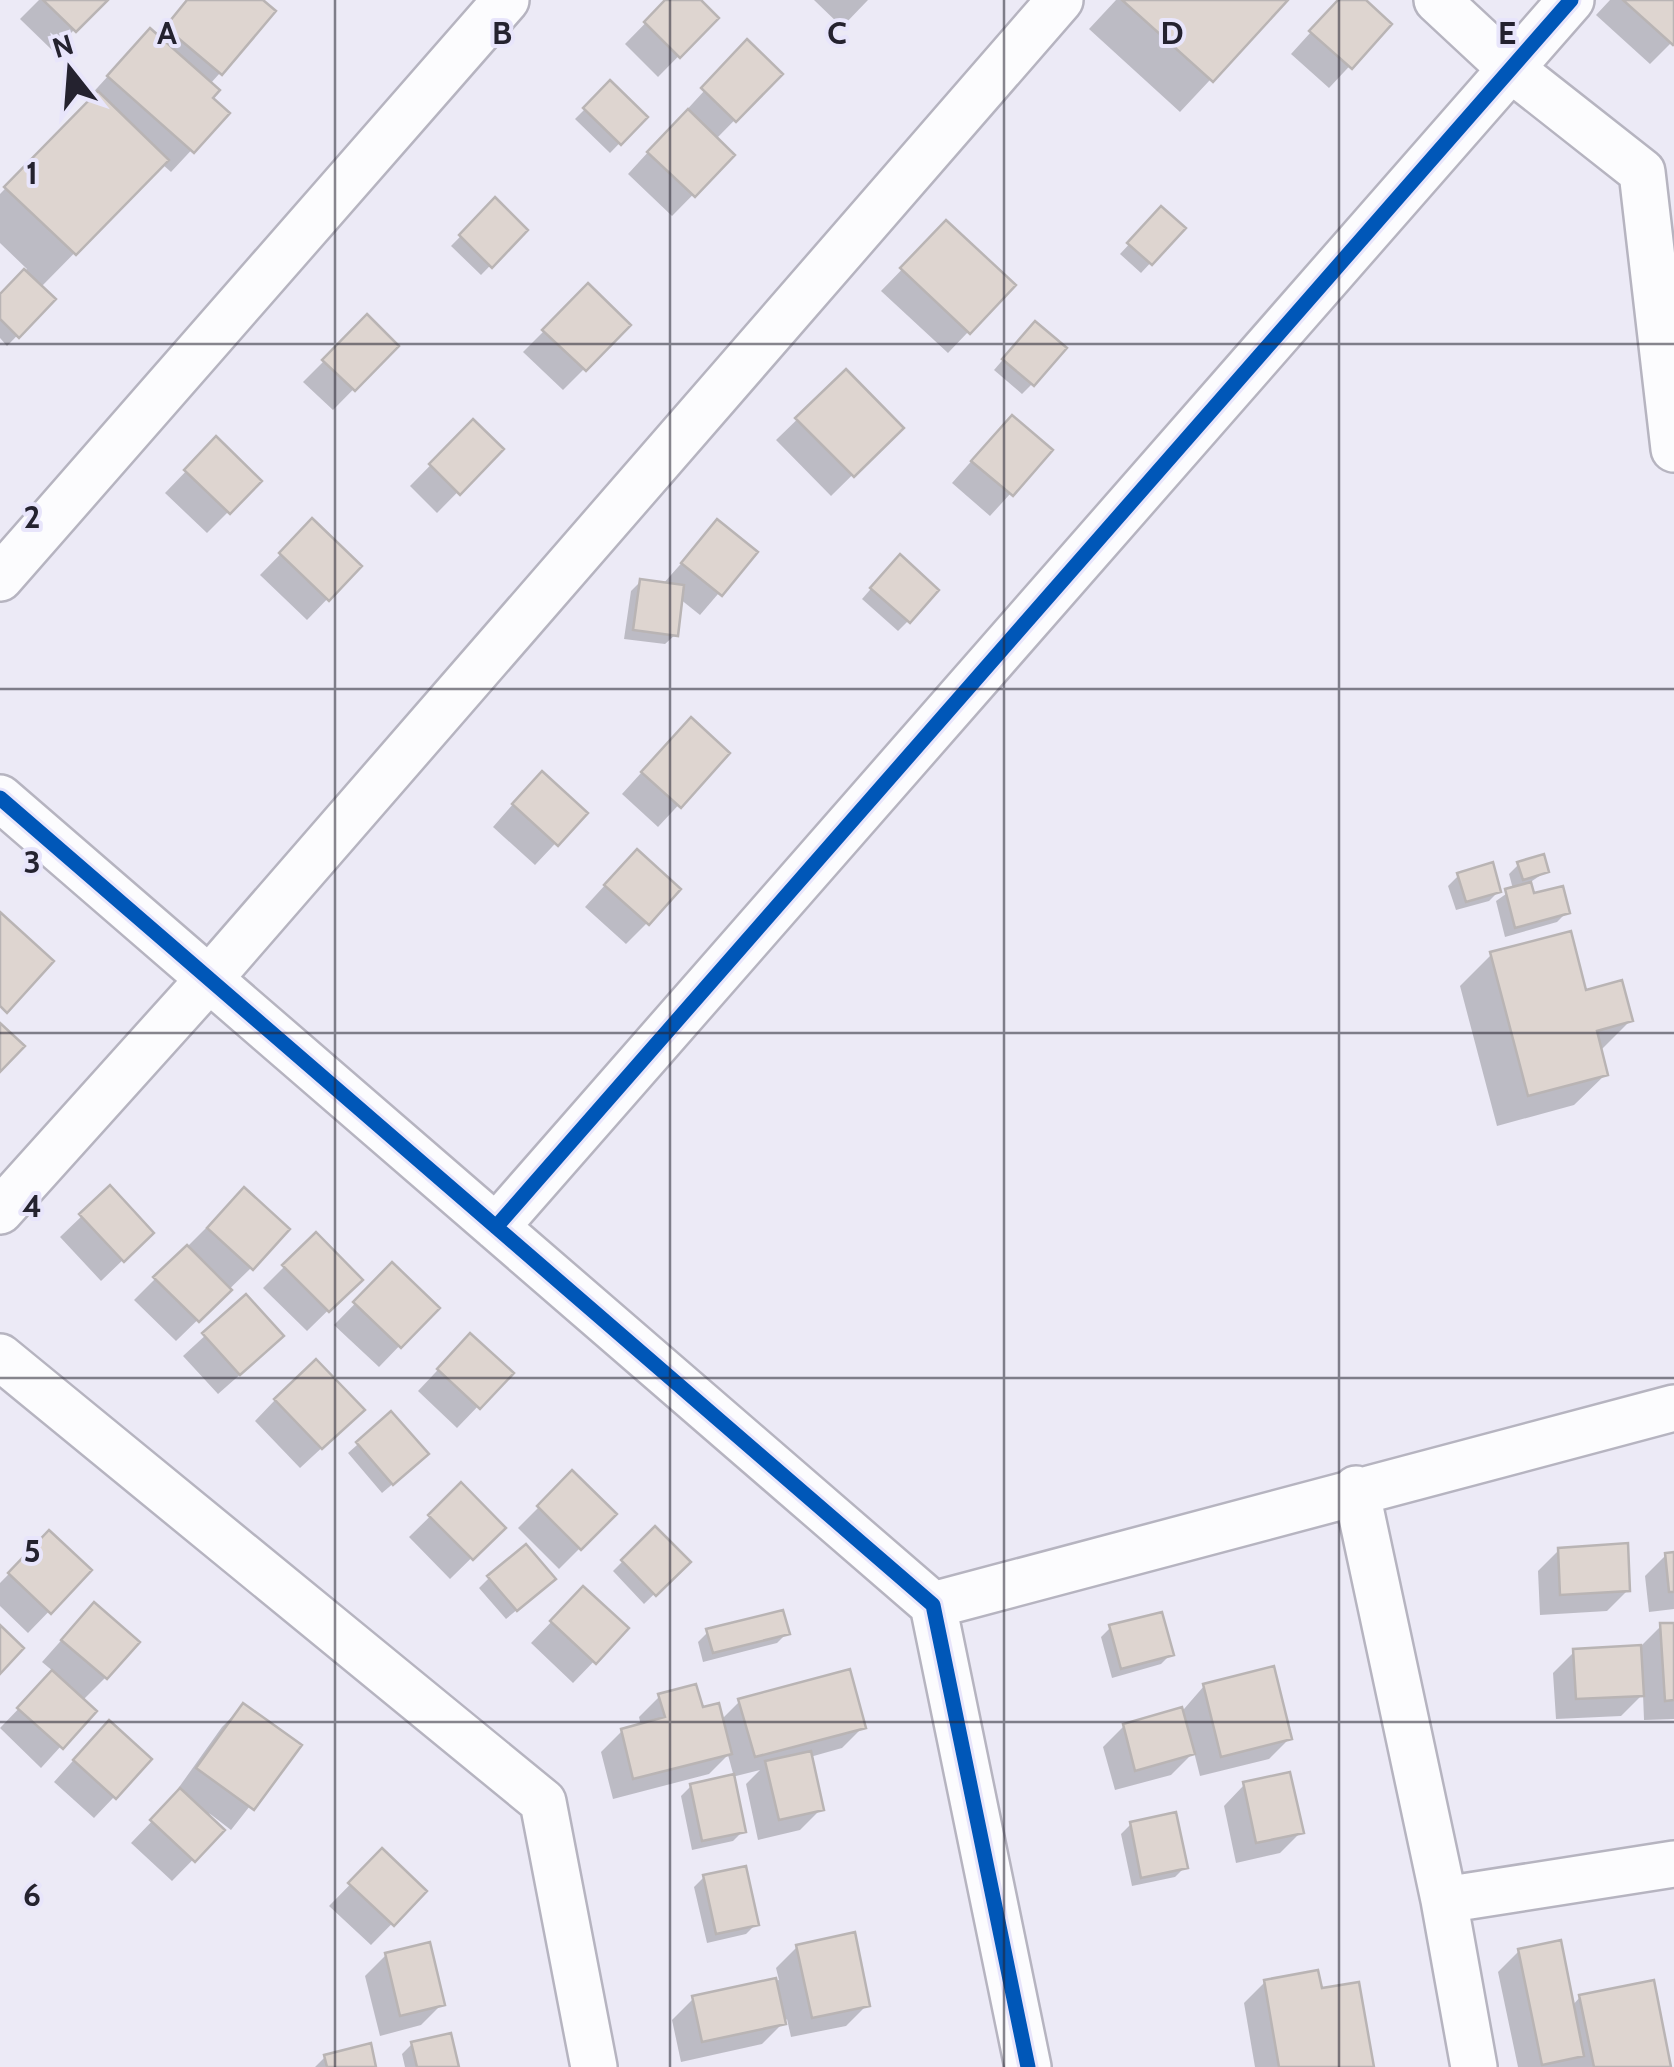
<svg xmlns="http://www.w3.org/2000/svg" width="1674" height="2067" viewBox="0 0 1674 2067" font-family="Cabin,sans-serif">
<rect width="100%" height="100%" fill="#eceaf6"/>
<path fill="#0003" d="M39,0h65l-51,51 -33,-32z
M187,0h73l-40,73 -10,11v14l16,15 -55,59 -9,-8 -121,123 12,12 -46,47 -7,-8v-41l27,-28 -27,-26v-49l91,-93 -3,-3 42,-46 26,-16z
M668,0h29l19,18 -58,59 -33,-33z
M814,0h54l-26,27z
M1116,0h169l-105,112 -91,-83z
M1340,0h22l27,24 -60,64 -38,-34z
M1610,0h64v40l-24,24 -54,-49z
M748,43l32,31 -64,65 16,16 -60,61 -44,-42z
M610,84l35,33 -35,36 -35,-34z
M495,201l30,29 -44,45 -30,-29z
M1162,209l21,19 -42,45 -21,-19z
M946,224l22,108 -20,21 -67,-62z
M588,287l40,38 -65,65 -40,-38z
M367,318l29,28 -63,64 -30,-28z
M1025,334l7,50 -10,10 -28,-24z
M846,372l54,56 -69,68 -55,-56z
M473,422l27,27 -63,64 -27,-27z
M991,439l59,11 -60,66 -38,-33z
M216,440l43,41 -52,52 -42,-40z
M312,522l47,44 -52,54 -47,-45z
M717,523l37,29 -54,63 -20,-16 -5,36 -10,9 -41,-5 7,-48 10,-10 22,3z
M890,567l18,54 -10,10 -36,-32z
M670,741l57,12 -69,74 -36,-33z
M521,795l63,18 -49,52 -42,-38z
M1519,864l28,7 -18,12 4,13 34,16 -10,10 -52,15 -9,-36 17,-12 -4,-15z
M616,873l31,50 -21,21 -41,-37z
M1458,876l41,15 -10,10 -33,9 -8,-24z
M1491,955l93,38 46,28 -30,30 6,23 -32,31 -77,21 -37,-140z
M110,1189l41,44 -50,48 -41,-44z
M223,1211l28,57 -75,73 -42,-41z
M316,1235l43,45 -52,51 -44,-43z
M392,1266l44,42 -57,59 -45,-42z
M246,1298l14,59 -42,37 -35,-38z
M450,1357l60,16 -53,55 -39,-37z
M275,1400l65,31 -40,37 -45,-47z
M391,1415l25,49 -34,29 -34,-40z
M572,1474l42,40 -55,55 -41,-41z
M461,1486l41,42 -52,51 -41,-42z
M655,1529l32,33 -43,42 -31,-33z
M49,1533l40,37 -61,63 -28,-27v-23z
M1559,1550l69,40 -21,21 -67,4 -2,-44z
M1674,1554v55l-25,3 -4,-36 21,-21z
M489,1578l54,10 -37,31 -27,-31z
M583,1589l42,40 -52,54 -42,-40z
M1674,1625v94l-30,1 -1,-26 -22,22 -65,3 -3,-46 21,-21 65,-4 22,-22z
M74,1626l31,52 -23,23 11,10 -52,57 -41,-40 54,-56 -12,-10z
M1111,1627l60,27 -10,10 -49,14 -11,-41z
M708,1632l79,1 -10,10 -74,19 -5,-20z
M1204,1686l86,52 -21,21 -69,17 -6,-24 -23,23 -56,15 -12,-43 21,-21 60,-17z
M660,1696l61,24 19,-19 123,26 -21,21 -32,9 11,52 -21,21 -42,10 -12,-56 14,-14 -28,7 11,54 -10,10 -41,9 -11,-54 10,-10 43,-9 -6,-22 -19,19 -96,25 -12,-47 21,-21 19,-5 -2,-9z
M243,1706l55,39 -67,85 -22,-17 13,17 -50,51 -41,-38 49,-51 -3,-2 45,-63z
M88,1744l26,53 -20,21 -40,-36z
M1244,1785l57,47 -21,21 -44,10 -12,-57z
M1131,1824l54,43 -10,10 -43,9 -11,-52z
M382,1852l42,39 -53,54 -42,-39z
M704,1877l52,47 -10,10 -39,9 -13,-56z
M797,1947l70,58 -21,21 -55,11 -4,-18 -25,25 -81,18 -9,-42 21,-21 86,-19 -3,-12z
M1519,1951l53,55 8,-9 89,70h-151l-20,-95z
M386,1955l56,49 -21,21 -41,11 -15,-60z
M1265,1982l55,9 52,76h-117l-11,-64z
M412,2044l44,23h-51l-3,-13z
M325,2057l48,10h-58z"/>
<path fill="#ded5d0" stroke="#b9b4b4" stroke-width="2.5" d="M43,0h65l-32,32z
M187,0h76l13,11 -54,64 -57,-48z
M665,0h36l18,18 -39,40 -36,-36z
M1122,0h166l-75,82z
M1338,0h28l26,24 -40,45 -43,-38z
M1623,0h51v44l-1,1z
M150,28l70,62 -7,8 17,15 -36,40 -87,-77z
M747,39l36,35 -47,48 -35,-34z
M610,80l38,37 -27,28 -38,-37z
M98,91l71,69 -93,95 -72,-68z
M688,109l47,46 -40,42 -48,-45z
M495,197l33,33 -36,38 -33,-33z
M1161,206l25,22 -34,37 -25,-22z
M946,220l70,65 -46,49 -70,-66z
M24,269l32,30 -37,39 -19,-19v-25z
M588,283l43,42 -45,46 -44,-41z
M367,314l32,32 -44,45 -33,-31z
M1035,321l32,27 -33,38 -32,-27z
M846,369l58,59 -50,49 -59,-59z
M1012,415l41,35 -40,46 -42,-35z
M473,419l31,30 -44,46 -31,-31z
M216,436l46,45 -32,33 -46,-44z
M312,518l50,48 -33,35 -50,-48z
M717,519l41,33 -36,44 -41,-33z
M900,554l39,36 -29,33 -40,-35z
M640,579l44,6 -6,51 -45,-6z
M691,717l39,36 -49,55 -40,-36z
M542,771l46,42 -30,33 -46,-42z
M637,849l44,40 -32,36 -45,-40z
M1544,854l5,18 -26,8 -6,-18z
M1493,862l8,30 -35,10 -9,-29z
M1531,882l3,11 29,-7 7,27 -55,15 -10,-39z
M0,912l54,49 -47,52 -7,-7z
M1571,931l15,59 36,-10 11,41 -36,10 11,44 -80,21 -38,-144z
M0,1023l25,23 -25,26z
M110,1185l44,48 -30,29 -45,-48z
M244,1187l46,42 -37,41 -46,-42z
M316,1232l47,48 -34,32 -47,-47z
M187,1245l45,45 -33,32 -46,-45z
M392,1262l48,46 -39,40 -48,-46z
M246,1294l38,42 -44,39 -38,-42z
M470,1333l44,40 -34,36 -43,-40z
M316,1359l49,51 -43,39 -48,-50z
M391,1411l38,43 -36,31 -37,-43z
M572,1470l45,44 -36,36 -44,-44z
M461,1482l45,46 -33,32 -45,-45z
M655,1526l36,36 -35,34 -35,-36z
M49,1530l43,40 -41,44 -43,-41z
M1628,1543l2,48 -70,4 -2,-47z
M526,1544l30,35 -39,32 -30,-35z
M1674,1552v40h-5l-4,-39z
M583,1586l46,42 -33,36 -46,-43z
M94,1602l46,40 -33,37 -46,-39z
M783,1610l7,24 -77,19 -7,-24z
M1162,1612l12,43 -53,14 -12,-44z
M1660,1623h14v77l-9,1z
M0,1625l24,23 -24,26z
M1641,1645l3,51 -68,3 -3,-50z
M1274,1666l18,73 -71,18 -18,-73z
M850,1669l16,59 -111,29 -17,-58z
M52,1670l45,41 -34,38 -46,-41z
M696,1684l7,23 16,-4 13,51 -99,25 -12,-50 44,-12 -7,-23z
M243,1703l59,42 -48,65 -58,-42z
M1182,1707l13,47 -60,17 -12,-47z
M109,1720l43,39 -36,40 -43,-39z
M811,1751l13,59 -45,10 -14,-59z
M1290,1772l14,61 -48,10 -13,-61z
M734,1774l12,58 -44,9 -12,-57z
M180,1788l45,42 -30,32 -45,-42z
M1176,1812l12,56 -47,10 -11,-56z
M382,1848l45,43 -33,35 -46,-43z
M746,1866l13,59 -43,9 -13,-59z
M855,1932l15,74 -58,12 -16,-73z
M1561,1940l23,116 -42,9 -24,-116z
M430,1942l15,63 -45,11 -15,-63z
M1318,1970l4,18 37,-6 15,85h-95l-15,-87z
M776,1978l10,46 -84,18 -10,-46z
M1654,1980l17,87h-77l-15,-72z
M451,2033l8,34h-42l-6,-25z
M371,2043l5,24h-49l-3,-12z"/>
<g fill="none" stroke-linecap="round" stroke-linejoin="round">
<g stroke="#b6b4c0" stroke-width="50">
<path id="street" d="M1437,0l73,68 132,104 32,277
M0,578l506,-578
M0,798l933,807 95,462
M0,1211l209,-232 851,-979
M496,1227l1075,-1227
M0,1357l543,445 51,265
M1356,1489l88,411 30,167
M933,1605l741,-197
M1444,1900l230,-36"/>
</g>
<use href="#street" stroke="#fcfcfe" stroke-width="45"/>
<g stroke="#e8e5fb" stroke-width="21">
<path id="cycleway" d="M0,798l933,807 95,462
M496,1227l1075,-1227"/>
</g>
<use href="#cycleway" stroke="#0057b8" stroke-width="15"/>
</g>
<path fill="none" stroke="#24222f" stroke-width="2.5" stroke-opacity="0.55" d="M335,0v2067M670,0v2067M1004,0v2067M1339,0v2067M0,344h1674M0,689h1674M0,1033h1674M0,1378h1674M0,1722h1674"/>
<g font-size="32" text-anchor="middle" font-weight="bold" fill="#24222f" stroke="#e8e5fb" stroke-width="8" stroke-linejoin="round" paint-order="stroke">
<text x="167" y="44">A</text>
<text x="502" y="44">B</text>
<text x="837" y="44">C</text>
<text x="1172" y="44">D</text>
<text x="1507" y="44">E</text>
<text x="32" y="184">1</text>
<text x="32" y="528">2</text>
<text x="32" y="873">3</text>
<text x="32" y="1217">4</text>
<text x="32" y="1562">5</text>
<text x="32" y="1906">6</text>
</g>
<g transform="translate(70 70) rotate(343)" stroke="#e8e5fb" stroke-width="8" paint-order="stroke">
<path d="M0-8L18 38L0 25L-18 38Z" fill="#24222f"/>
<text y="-15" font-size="28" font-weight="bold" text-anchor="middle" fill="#24222f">N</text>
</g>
</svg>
